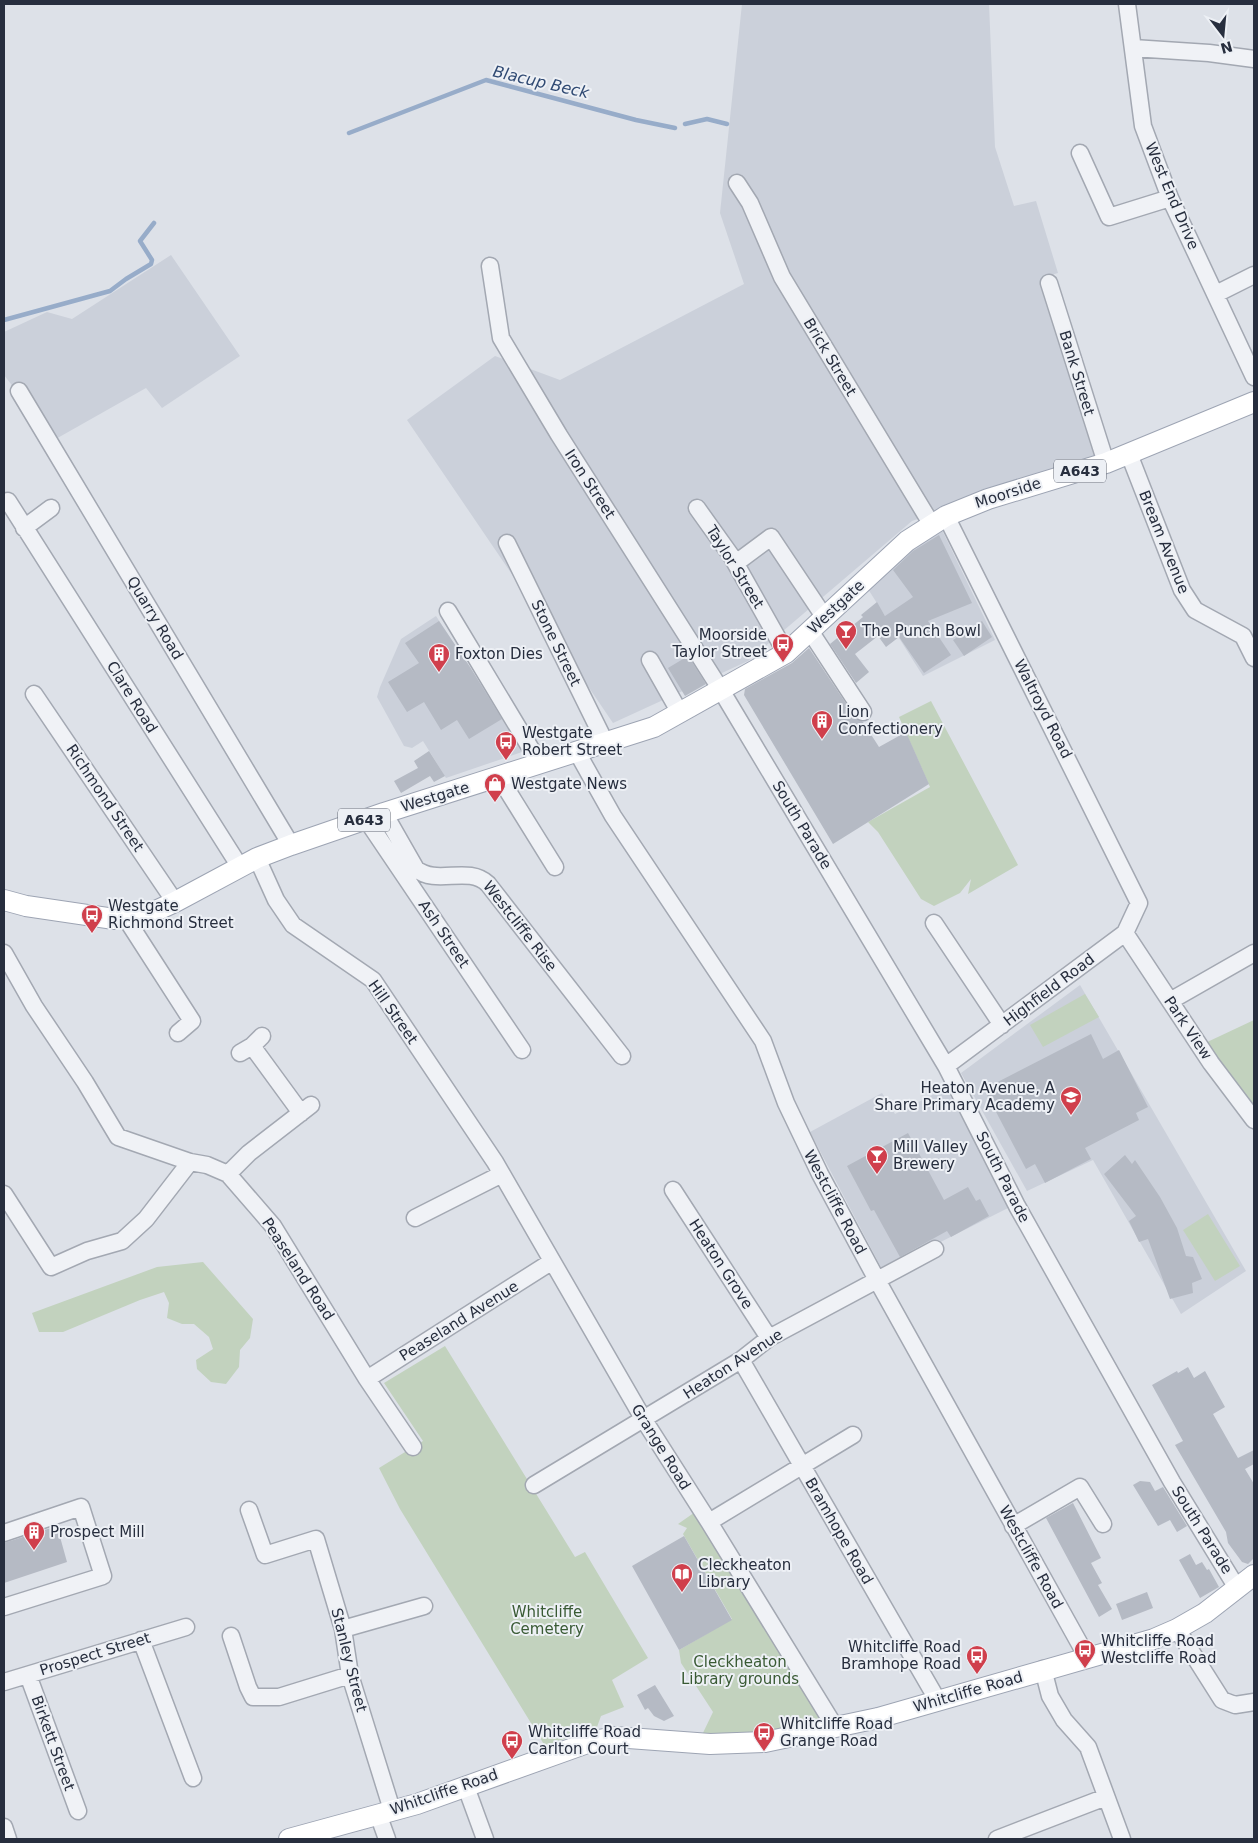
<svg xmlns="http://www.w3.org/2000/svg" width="1258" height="1843" viewBox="0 0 1258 1843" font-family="'DejaVu Sans',sans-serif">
<rect width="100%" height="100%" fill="#dde1e8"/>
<path fill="#cbd0da" d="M742,4h247l6,143 19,59 22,-5 22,72 -17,5 55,177 -184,66 -164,140 -135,62 -206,-303 88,-64 65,24 184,-96 -24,-71z
M171,255l69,101 -78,52 -16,-20 -92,52 -50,-65v-43l43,-20 25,7z
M942,530l53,110 -72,36 -55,-87 43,-41z
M436,616l89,135 -79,27 -23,-37 -11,7 -8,-2 -27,-49 3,-10 21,-48z
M1080,985l166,286 -65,43 -88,-154 -66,31 -66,-118z
M946,1088l64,119 -127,64 -73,-139 72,-39 13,21z"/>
<path fill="#c2d2be" d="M931,701l87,164 -50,29 3,-15 -11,14 -26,13 -13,-7 -43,-67 -10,-10 62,-35 -31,-70z
M1085,994l14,23 -56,30 -13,-22z
M1254,1020v88l-51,-64z
M1208,1214l32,52 -25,15 -32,-51z
M203,1262l50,57 -3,19 -10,12 -1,17 -13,17 -15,-2 -14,-13 -1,-9 17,-11 -4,-12 -15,-13h-12l-15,-6 2,-15 -5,-11 -24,8 -77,32h-24l-7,-19 125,-46z
M445,1346l130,211 10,-5 63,106 -36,22 12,27 -23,9 -4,11 -52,19 -145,-237 -21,-41 44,-27 -39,-58z
M698,1510l128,213 -45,9 -79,3 11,-23 -32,-49 -2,-13 53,-31 -49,-85 4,-6 -9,-4z"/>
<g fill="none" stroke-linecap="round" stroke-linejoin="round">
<path stroke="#97acc9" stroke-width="4.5" d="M685,124l22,-5 20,5
M349,133l137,-53 150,40 39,8
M4,320l106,-29 16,-12 25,-15 1,-4 -12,-19 14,-18"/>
</g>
<path fill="#b5bac4" d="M939,535l33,68 -44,18 23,34 -27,18 -25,-36 -13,10 -8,-11 -23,18 14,18 -13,11 -26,-39 33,-27 -2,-2 16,-13 8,14 28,-19 -20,-27 20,-19z
M439,621l31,46 32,52 -33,20 -12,-19 -16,10 -17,-28 -17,10 -19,-30 31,-19 -14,-20z
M982,621l10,16 -28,19 -11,-16z
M809,648l46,69 8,5 16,25 27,-15 23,52 -96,60 -89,-149 1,-6 47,-26z
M688,656l18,28 -21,12 -17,-28z
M429,751l16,25 -11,6 -4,-6 -29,17 -7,-12 24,-13 -4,-7z
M1091,1034l12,25 16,-9 29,57 -12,6 3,7 -54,28 6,11 -46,24 -10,-19 -9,5 -42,-80z
M908,1133l36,67 24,-13 8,14 4,-2 9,17 -38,21 -4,-6 -47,26 -26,-47 -3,1 -24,-45z
M1125,1155l7,9 3,-4 25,37 17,31 9,28 7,1 9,22 -10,4 1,10 -23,6 -22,-60 -9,3 -10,-21 7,-5 -32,-42z
M1188,1367l6,11 11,-7 20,36 -12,7 25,44 16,-8v14l-9,5 9,15v74l-6,6 -6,-2 -14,-19 -2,-11 -51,-87 8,-4 -31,-56 25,-14 1,2z
M1140,1481l10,1 5,9 8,-4 24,39 -10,6 -7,-12 -12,6 -25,-41z
M1073,1503l28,55 -10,5 11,20 -4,2 14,24 -13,8 -53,-99z
M57,1526l10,36 -63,21v-40z
M684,1536l48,84 -53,30 -47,-84z
M1190,1554l6,11 6,-3 5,8 2,-1 10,18 -19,11 -21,-38z
M1147,1592l6,16 -31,12 -6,-16z
M655,1685l19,31 -10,5 -10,-5 -6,-8 -3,2 -8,-15z"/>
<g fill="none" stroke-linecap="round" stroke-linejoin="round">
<g stroke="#a3a8b2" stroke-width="19">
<path id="minor" d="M1127,4l16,122 27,72 84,179
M1133,48l76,5 45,6
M1080,153l29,64 61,-19
M737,183l13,20 32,74 150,248
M490,266l11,72 58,97 162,255 225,376 71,140 155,276 65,106
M1049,283l57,180
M1216,294l38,-19
M19,391l272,454
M1129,454l53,136 13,20 48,26 11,22
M8,501l232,366
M697,508l35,49 54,96
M946,516l193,387 -14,30 -179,133
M24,528l27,-20
M507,543l99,201
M736,563l35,-26 54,81
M448,611l92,153
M810,631l53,81
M650,660l30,53
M34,694l141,208
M577,752l36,64 150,225 23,62 34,71 57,106 210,377
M499,777l56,90
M384,813l32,56c21,17 52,-4 72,15l134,172
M366,819l156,231
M257,858l19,42 17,25 80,55 122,182 149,258 65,102 126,205
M125,917l67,104 -14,12
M934,923l68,102
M1125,933l86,130 43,57
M4,953l30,53 51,76 33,55 72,25 17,3 21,9 45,52 94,153 46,68
M1170,1001l84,-48
M252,1046l49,67
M240,1053l12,-7 10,-10
M228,1174l21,-21 62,-48
M673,1190l96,148
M4,1194l47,73 36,-16 35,-10 24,-22 44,-57
M415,1218l87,-44
M741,1360l197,341
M367,1379l184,-117
M534,1485l207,-125 28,-22 166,-89
M249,1510l16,45 51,-16 27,90 7,46 42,135
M709,1522l144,-87
M1013,1526l67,-39 23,37
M4,1533l77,-26 22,69 -99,31
M343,1629l81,-23
M1177,1629l45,71 13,5 19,-3
M231,1636l17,51 5,10h26l71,-22
M141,1640l52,138
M1043,1669l7,27 14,24 24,27 34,92
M28,1675l50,136
M4,1682l182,-55
M466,1787l19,52
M378,1814l9,25
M4,1827l4,12
M997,1839l109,-42"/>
</g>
<g stroke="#9da4b3" stroke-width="22">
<path id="major" d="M4,900l22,6 88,13 35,-5 26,-12 82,-44 34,-13 93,-32 270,-86 132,-74 121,-112 39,-25 42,-17 118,-36 148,-61
M289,1839l128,-35 176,-63 22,-4 95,7 55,-2 113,-24 276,-79 23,-10 28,-16 49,-38"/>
</g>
<use href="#minor" stroke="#f0f2f6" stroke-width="16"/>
<use href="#major" stroke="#fff" stroke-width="20"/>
</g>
<defs>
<g id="bar-pin" transform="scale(1.125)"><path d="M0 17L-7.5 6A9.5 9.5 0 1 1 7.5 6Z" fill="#d03f4c" stroke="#edf0f5"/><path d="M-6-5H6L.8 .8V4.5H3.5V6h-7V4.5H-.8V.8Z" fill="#fff"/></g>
<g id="bus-pin" transform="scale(1.125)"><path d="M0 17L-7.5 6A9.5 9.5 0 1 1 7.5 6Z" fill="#d03f4c" stroke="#edf0f5"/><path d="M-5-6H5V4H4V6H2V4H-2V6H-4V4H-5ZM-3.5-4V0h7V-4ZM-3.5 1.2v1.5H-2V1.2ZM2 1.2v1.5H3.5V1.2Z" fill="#fff"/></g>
<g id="building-pin" transform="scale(1.125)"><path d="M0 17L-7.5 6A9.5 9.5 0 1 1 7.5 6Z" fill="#d03f4c" stroke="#edf0f5"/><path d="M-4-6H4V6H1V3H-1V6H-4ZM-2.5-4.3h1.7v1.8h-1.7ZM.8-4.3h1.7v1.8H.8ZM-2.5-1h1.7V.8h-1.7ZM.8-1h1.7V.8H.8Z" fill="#fff"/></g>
<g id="shop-pin" transform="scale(1.125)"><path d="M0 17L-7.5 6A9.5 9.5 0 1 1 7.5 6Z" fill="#d03f4c" stroke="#edf0f5"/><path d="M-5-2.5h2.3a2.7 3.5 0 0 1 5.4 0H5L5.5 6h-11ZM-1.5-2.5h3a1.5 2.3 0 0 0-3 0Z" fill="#fff"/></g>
<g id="school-pin" transform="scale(1.125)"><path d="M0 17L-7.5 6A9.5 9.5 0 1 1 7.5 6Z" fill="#d03f4c" stroke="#edf0f5"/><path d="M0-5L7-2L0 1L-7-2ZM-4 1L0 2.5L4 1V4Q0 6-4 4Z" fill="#fff"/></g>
<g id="library-pin" transform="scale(1.125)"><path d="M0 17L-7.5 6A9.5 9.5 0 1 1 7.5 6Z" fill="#d03f4c" stroke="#edf0f5"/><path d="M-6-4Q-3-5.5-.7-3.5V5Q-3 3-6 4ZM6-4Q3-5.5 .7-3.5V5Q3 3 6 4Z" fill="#fff"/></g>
</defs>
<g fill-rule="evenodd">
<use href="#bar-pin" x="846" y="631"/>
<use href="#bus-pin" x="783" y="644"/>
<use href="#building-pin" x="439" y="654"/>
<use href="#building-pin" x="822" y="721"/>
<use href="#bus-pin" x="506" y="742"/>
<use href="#shop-pin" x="495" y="784"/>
<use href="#bus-pin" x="92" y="915"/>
<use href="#school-pin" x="1071" y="1097"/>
<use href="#bar-pin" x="877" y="1156"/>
<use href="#building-pin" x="34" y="1532"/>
<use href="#library-pin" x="682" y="1574"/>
<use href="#bus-pin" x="1085" y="1650"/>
<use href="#bus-pin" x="977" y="1656"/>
<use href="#bus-pin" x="764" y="1733"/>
<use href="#bus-pin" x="512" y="1741"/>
</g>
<g text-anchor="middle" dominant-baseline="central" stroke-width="4" stroke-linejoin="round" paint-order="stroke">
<g fill="#edf0f5" stroke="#626875" stroke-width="1">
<rect x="1054" y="459.5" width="52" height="23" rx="4"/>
<rect x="338" y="808.5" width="52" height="23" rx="4"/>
</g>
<g font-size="14" font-weight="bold" fill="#272e3e">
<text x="1080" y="471">A643</text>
<text x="364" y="820">A643</text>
</g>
<g font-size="15" fill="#272e3e" stroke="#edf0f5">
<text transform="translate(1172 196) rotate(67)">West End Drive</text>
<text transform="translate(830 357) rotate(59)">Brick Street</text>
<text transform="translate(1077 373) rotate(73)">Bank Street</text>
<text transform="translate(590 484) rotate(57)">Iron Street</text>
<text transform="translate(1008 493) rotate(-18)">Moorside</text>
<text transform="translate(1164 542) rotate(68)">Bream Avenue</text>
<text transform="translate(735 567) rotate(58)">Taylor Street</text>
<text transform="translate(836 607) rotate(-43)">Westgate</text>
<text transform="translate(155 618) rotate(59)">Quarry Road</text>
<text transform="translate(556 643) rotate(64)">Stone Street</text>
<text transform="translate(132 697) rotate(58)">Clare Road</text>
<text transform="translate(1043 709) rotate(63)">Waltroyd Road</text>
<text transform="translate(435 797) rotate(-17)">Westgate</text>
<text transform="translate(105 798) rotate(56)">Richmond Street</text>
<text transform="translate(802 825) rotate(59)">South Parade</text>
<text transform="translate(520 926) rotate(52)">Westcliffe Rise</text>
<text transform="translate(444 934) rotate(56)">Ash Street</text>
<text transform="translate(1049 990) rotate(-37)">Highfield Road</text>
<text transform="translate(393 1012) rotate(55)">Hill Street</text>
<text transform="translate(1188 1028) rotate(56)">Park View</text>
<text transform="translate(1003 1177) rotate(63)">South Parade</text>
<text transform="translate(835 1202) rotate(62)">Westcliffe Road</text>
<text transform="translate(721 1264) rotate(57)">Heaton Grove</text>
<text transform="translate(298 1269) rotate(57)">Peaseland Road</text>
<text transform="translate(459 1321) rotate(-32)">Peaseland Avenue</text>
<text transform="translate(733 1364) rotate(-33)">Heaton Avenue</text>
<text transform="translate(661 1447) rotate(58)">Grange Road</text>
<text transform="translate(1202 1530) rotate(58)">South Parade</text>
<text transform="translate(839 1531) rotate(60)">Bramhope Road</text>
<text transform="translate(1031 1557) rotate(61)">Westcliffe Road</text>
<text transform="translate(95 1654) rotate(-17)">Prospect Street</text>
<text transform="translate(349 1660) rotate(76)">Stanley Street</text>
<text transform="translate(968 1692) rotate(-16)">Whitcliffe Road</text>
<text transform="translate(53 1743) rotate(70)">Birkett Street</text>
<text transform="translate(444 1792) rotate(-19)">Whitcliffe Road</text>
</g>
<g font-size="15" fill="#272e3e" stroke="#edf0f5" text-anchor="start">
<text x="862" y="631">The Punch Bowl</text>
<text x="767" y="635" text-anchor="end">Moorside<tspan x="767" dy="17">Taylor Street</tspan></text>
<text x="455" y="654">Foxton Dies</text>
<text x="838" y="712">Lion<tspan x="838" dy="17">Confectionery</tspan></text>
<text x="522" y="733">Westgate<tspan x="522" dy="17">Robert Street</tspan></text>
<text x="511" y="784">Westgate News</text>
<text x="108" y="906">Westgate<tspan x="108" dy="17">Richmond Street</tspan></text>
<text x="1055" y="1088" text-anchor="end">Heaton Avenue, A<tspan x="1055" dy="17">Share Primary Academy</tspan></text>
<text x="893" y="1147">Mill Valley<tspan x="893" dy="17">Brewery</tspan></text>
<text x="50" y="1532">Prospect Mill</text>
<text x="698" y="1565">Cleckheaton<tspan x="698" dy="17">Library</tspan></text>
<text x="1101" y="1641">Whitcliffe Road<tspan x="1101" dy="17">Westcliffe Road</tspan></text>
<text x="961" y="1647" text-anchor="end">Whitcliffe Road<tspan x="961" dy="17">Bramhope Road</tspan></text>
<text x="780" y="1724">Whitcliffe Road<tspan x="780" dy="17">Grange Road</tspan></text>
<text x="528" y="1732">Whitcliffe Road<tspan x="528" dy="17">Carlton Court</tspan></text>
</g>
<g font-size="15" fill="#395a34" stroke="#edf0f5">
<text x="547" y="1612">Whitcliffe<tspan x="547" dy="17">Cemetery</tspan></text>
<text x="740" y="1662">Cleckheaton<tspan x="740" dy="17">Library grounds</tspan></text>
</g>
<g font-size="16" font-style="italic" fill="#304a73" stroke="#edf0f5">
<text transform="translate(541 82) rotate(13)">Blacup Beck</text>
</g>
</g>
<rect width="1258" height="1843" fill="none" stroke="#272e3e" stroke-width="10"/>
<g transform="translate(1223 35) rotate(164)" stroke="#edf0f5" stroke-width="4" paint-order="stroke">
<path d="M0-4L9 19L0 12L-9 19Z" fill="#272e3e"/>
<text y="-8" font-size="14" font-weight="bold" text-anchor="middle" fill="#272e3e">N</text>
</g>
</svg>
